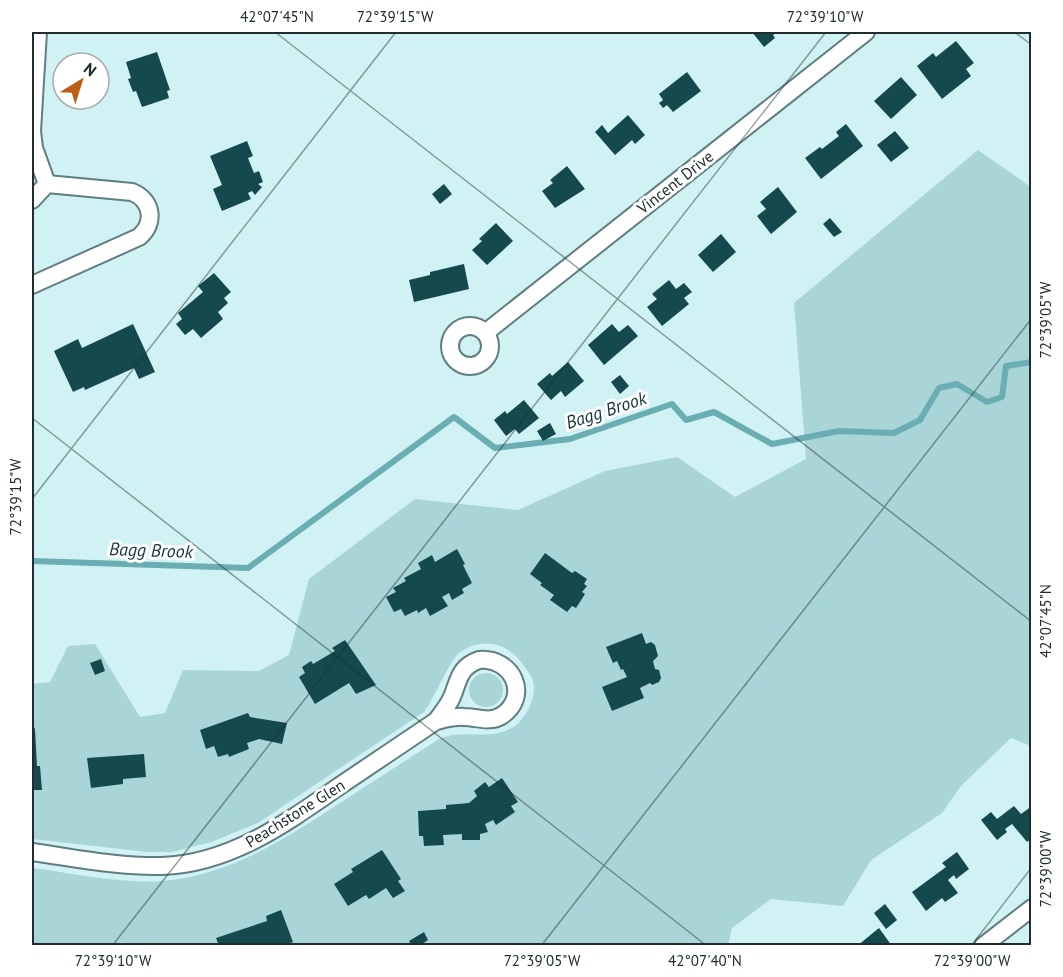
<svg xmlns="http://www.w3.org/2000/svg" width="1063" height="977" viewBox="0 0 1063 977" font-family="'PT Sans',sans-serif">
<rect width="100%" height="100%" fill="#d1f2f4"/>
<path fill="#aad5d8" d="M978,150l53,37v559l-20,-8 -50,48 -19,27 -71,47 -28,46 -72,-7 -39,29 -4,18 -696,-1v-77c41,5 89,16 131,13 67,-6 122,-42 177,-78 33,-21 66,-43 99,-64 25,-11 52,3 76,-13 12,-9 22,-30 18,-45 -1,-4 -5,-9 -7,-12 -15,-25 -42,-34 -67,-16 -9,7 -25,46 -35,59l-166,111 -47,19 -39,10h-25l-115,-13v-155l18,-2 18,-36 27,-2 45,73 25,-4 18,-43 76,1 30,-16 20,-76 106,-80 103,11 87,-39 72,-14 58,40 71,-38 -12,-156z
M469 690a17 17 0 1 1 34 0a17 17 0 1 1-34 0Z"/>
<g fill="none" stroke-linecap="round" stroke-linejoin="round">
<path stroke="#6aadb2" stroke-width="6" d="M32,561l216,7 206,-151 41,31 75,-9 102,-35 14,16 28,-8 58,32 67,-13 55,2 26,-13 19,-32 18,-4 30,18 15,-5 4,-31 26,-4"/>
</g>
<path fill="#144a4e" d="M752,32h25l-4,3 2,3 -11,9z
M956,41l18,22 -8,6 5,7 -29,23 -25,-33 16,-13 3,4z
M157,52l13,38 -3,1 2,7 -27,9 -6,-16 -3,1 -5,-13 3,-1 -5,-16z
M687,72l14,19 -28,21 -6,-7 -4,3 -4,-5 4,-3 -4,-6z
M901,77l16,18 -26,24 -17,-18z
M628,115l17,20 -10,9 -3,-4 -17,15 -20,-23 7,-7 6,8z
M846,124l17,22 -42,33 -16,-21 15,-11 2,2 17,-13 -3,-4z
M895,131l14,17 -18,14 -14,-17z
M247,141l6,15 -5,2 6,15 5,-2 4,11 -5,2 4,3 -7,8 -3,-4 -4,2 3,6 -29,12 -9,-22 9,-4 -12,-29z
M567,166l18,23 -30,19 -13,-17 11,-8 -3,-3z
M444,184l8,10 -12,10 -8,-10z
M778,187l19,25 -26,22 -14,-18 9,-7 -6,-7z
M830,218l12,14 -8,5 -11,-13z
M496,223l17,18 -26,24 -15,-15 10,-9 -3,-2z
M721,234l15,18 -23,20 -15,-17z
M464,264l5,25 -55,13 -5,-22 21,-5v-3z
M214,273l17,19 -7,6 4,5 -10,9 5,7 -22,19 -8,-9 -8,6 -9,-11 6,-5 -4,-6 25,-21 -5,-6z
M669,280l7,9 8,-6 8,9 -8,6 5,6 -27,22 -15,-19 10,-8 -5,-5z
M133,324l22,48 -16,7 -5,-11 -49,22 -1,-3 -11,5 -19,-41 24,-12 4,9z
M612,324l7,8 9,-7 10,11 -34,29 -16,-20z
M568,362l16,19 -19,16 -4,-6 -10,9 -14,-16 13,-11 2,3z
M620,375l9,11 -9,8 -9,-12z
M524,400l15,18 -20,16 -4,-5 -9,7 -12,-16 11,-9 2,3z
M550,423l6,11 -13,7 -6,-10z
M457,549l8,15 -2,1 9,18 -10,6 2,4 -12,7 -3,-7 -7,4 6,9 -18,10 -4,-8 -8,5 -1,-3 -12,6 -4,-7 -7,3 -8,-15 10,-5 -3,-4 13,-7 -2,-3 17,-9 -3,-6 14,-8 3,7z
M545,553l27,20 3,-2 12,8 -3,5 3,2 -5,6 3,2 -9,14 -4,-2 -5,6 -17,-12 4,-5 -14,-10 2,-2 -12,-9z
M642,633l4,11 5,-2 4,3 3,11 -5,5 2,8 4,1 2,8 -2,4 -7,3 -2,-2 -10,5 4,10 -32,13 -10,-24 25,-10 -4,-8 -2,1 -4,-9 -4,2 -7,-16z
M345,640l31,45 -20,9 -7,-11 -34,21 -16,-27 6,-4 -3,-6 9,-6 2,3 22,-13 -3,-3z
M101,659l4,12 -10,4 -5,-12z
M248,713l2,4 37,6 -5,21 -23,-5 -12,4 2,6 -20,8 -1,-3 -10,3 -4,-11 -8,3 -6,-19z
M32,724l3,5 2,37h3l2,24h-10z
M144,754l2,23 -23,2v5l-32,4 -4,-30z
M502,778l16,24 -7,4 4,6 -19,13 -3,-5 -8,4 3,8 -8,2v6h-18v-6l-19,1 1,10 -20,1 -1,-10h-4l-1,-25 28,-2v-4l23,-2 8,-7 -3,-5 11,-9 4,5z
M1014,806l7,8 11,-8v32l-5,4 -15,-18 -7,5 2,3 -10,8 -16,-20 10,-8 6,7z
M382,850l19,29 -3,2 7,10 -12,7 -7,-10 -17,11 -3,-4 -18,11 -14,-22 19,-12 -2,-3z
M957,852l12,17 -13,10 -2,-4 -6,5 10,13 -13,9 -3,-4 -16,13 -14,-19 34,-25 -4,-4z
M885,904l12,16 -11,9 -12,-16z
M281,910l12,32 -10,4h-64l-3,-8 51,-17 -1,-5z
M879,928l13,18h-35z
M424,932l4,8 -9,6h-7l-3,-5z"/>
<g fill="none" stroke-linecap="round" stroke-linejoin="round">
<g stroke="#607e80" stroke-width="20">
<path id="minor" d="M38,32l-6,99 2,17 13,36
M32,200l15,-16
M32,285l107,-48c17,-14 13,-37 -7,-45l-85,-8
M450 346a20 20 0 1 1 40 0a20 20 0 1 1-40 0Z
M485,333l381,-301
M479,660c34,-3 52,37 22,56 -12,7 -24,1 -37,1 -9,-1 -19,2 -28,4 6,-8 12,-15 16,-24 7,-17 7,-30 27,-37z
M32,852c43,6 87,15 130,14 67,-2 123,-42 176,-79 33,-22 65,-44 98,-66
M983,946l49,-38"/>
</g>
<use href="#minor" stroke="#fff" stroke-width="16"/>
</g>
<path fill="none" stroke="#202c2d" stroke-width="1.5" stroke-opacity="0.45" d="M275,32l757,590M1014,32l18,13M32,418l675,528M32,499l364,-467M112,946l714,-914M541,946l491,-628M971,946l61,-79"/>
<g text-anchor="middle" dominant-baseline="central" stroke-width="6" stroke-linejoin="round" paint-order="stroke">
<g font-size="16" fill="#202c2d" stroke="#fff">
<text transform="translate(675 182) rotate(-38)">Vincent Drive</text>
<text transform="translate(295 813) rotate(-32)">Peachstone Glen</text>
</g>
<g font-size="18" font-style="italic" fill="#133537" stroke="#fff">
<text transform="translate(606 410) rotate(-18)">Bagg Brook</text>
<text transform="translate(151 550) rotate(2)">Bagg Brook</text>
</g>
</g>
<rect width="1063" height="977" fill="none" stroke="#ffffff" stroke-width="66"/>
<g transform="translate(81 81) rotate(38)"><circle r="28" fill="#ffffff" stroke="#a6abab" stroke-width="1.5"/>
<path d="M0-4.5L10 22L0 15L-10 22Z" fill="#bd5e14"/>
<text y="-9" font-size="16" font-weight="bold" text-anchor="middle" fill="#202c2d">N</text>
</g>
<rect x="33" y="33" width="997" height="911" fill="none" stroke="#202c2d" stroke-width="2"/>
<g font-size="15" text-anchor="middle" fill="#202c2d">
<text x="277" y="22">42°07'45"N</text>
<text x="395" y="22">72°39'15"W</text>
<text x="825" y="22">72°39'10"W</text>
<text transform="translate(1046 320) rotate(-90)" y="5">72°39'05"W</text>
<text transform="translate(16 497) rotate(-90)" y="5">72°39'15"W</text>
<text transform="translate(1046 621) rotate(-90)" y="5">42°07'45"N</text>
<text transform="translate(1046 869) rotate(-90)" y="5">72°39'00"W</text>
<text x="113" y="966">72°39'10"W</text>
<text x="542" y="966">72°39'05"W</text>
<text x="705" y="966">42°07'40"N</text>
<text x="972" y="966">72°39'00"W</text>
</g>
</svg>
